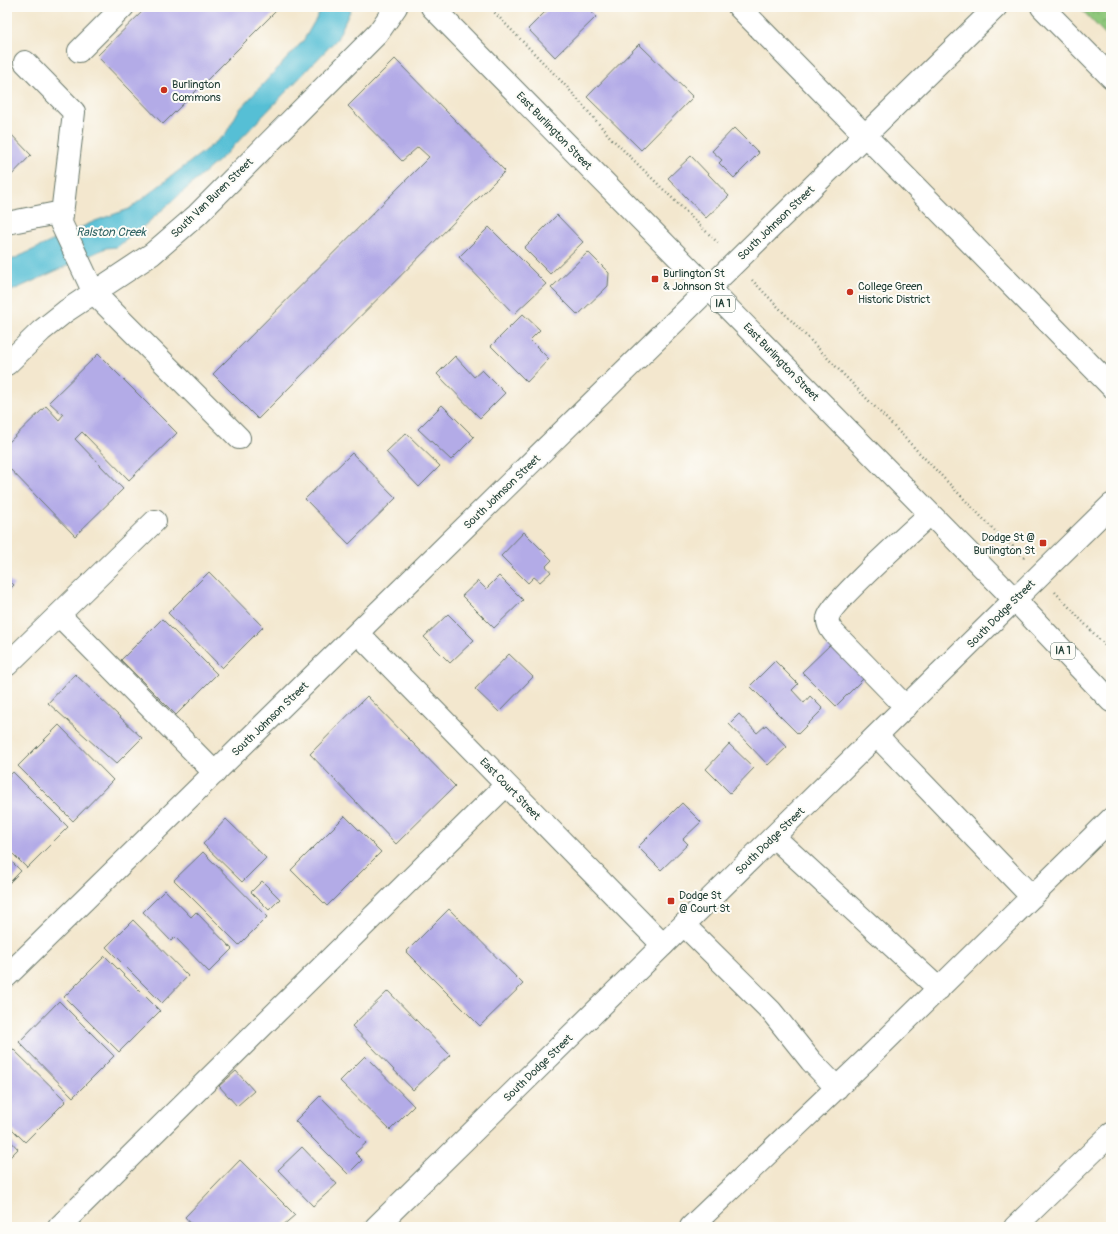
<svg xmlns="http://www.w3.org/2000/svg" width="1118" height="1234" viewBox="0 0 1118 1234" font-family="Pangolin,sans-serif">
<defs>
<pattern id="park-crowns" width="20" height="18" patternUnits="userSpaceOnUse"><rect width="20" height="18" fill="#8fc87c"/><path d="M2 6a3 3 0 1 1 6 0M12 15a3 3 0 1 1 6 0" fill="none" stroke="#74a466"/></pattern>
</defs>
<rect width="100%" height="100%" fill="#fdfcf7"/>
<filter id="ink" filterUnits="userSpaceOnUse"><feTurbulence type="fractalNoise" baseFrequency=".025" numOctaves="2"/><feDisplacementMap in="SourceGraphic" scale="8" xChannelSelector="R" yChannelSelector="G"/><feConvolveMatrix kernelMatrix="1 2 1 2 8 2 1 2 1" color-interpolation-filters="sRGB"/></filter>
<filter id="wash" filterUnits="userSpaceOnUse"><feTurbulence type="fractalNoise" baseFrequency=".012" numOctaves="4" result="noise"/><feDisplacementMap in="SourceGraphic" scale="16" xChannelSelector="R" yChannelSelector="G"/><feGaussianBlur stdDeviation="0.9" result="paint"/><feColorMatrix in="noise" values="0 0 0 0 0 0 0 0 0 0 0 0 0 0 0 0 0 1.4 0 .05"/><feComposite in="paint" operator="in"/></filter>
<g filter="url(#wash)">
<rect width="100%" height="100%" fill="#f3e7ce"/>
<path fill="url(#park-crowns)" stroke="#578258" d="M1079,7h32v33z"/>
<path fill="#57bfd5" stroke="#3b7e84" d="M323,7h29l-15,32 -109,113 -84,74 -27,21 -11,1 -99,45v-31l88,-41 34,-12 96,-74 14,-25 64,-69z"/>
<g id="blocks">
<path fill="#b3abe7" d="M147,7h133l-117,117 -66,-68z
M550,7h37l9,10 -41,40 -27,-28z
M639,44l54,53 -52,53 -54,-53z
M395,59l110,112 -247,248 -45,-45 216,-217 -11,-10 -16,14 -54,-55z
M734,128l25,25 -25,25 -15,-15 3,-3 -10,-9z
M7,130l24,25 -24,25z
M691,156l38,40 -23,22 -38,-40z
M557,215l26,27 -33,32 -26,-26z
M489,227l57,57 -32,30 -55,-57z
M588,252l21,21 -1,13 -30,29 -27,-27z
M523,314l17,16 -10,10 19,19 -22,23 -36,-36z
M98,354l79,79 -48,47 -47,-48 -7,7 48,50 -48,47 -68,-70v-22l39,-38 13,14 4,-5 -14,-13z
M455,356l19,21 8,-7 23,23 -25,25 -43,-44z
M442,405l32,32 -23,23 -33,-31z
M406,433l34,33 -21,21 -33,-35z
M352,453l44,45 -47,46 -44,-45z
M524,532l28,28 -6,6 5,6 -11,10 -6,-5 -6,6 -27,-27z
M209,572l54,55 -41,41 -54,-55z
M499,576l24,24 -29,28 -32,-32 16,-15 8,8z
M7,578l7,7 -7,7z
M448,614l26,26 -24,23 -26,-26z
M162,619l55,55 -41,41 -55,-55z
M832,643l33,34 -29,29 -34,-34z
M509,654l24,23 -34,35 -24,-23z
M775,661l23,23 -6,6 12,13 6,-7 13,13 -25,25 -48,-48z
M75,674l67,64 -26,26 -68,-61z
M367,696l88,90 -59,58 -86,-90z
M739,714l18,19 9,-8 21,22 -19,18 -39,-41z
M59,725l54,55 -40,41 -55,-55z
M729,744l25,24 -24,25 -24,-24z
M13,772l55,55 -41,41 -20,-20v-70z
M682,803l19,19 -18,17 5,5 -27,26 -23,-23z
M345,816l36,36 -54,54 -36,-36z
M226,819l40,39 -24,24 -39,-38z
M203,852l64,65 -28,28 -65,-65z
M7,857l14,14 -14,14z
M262,881l18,18 -11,11 -18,-18z
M165,890l26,27 5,-5 36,37 -23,23 -34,-35 -4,4 -28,-29z
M449,909l74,75 -43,42 -74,-74z
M133,920l55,56 -26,27 -56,-56z
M105,956l55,55 -41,41 -55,-55z
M388,991l62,64 -37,35 -61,-64z
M59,1001l55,55 -41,41 -54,-55z
M11,1047l55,54 -41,41 -18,-18v-73z
M365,1056l49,50 -24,24 -50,-49z
M236,1071l18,20 -17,15 -18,-20z
M320,1096l46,47 -11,10 7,7 -14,14 -53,-53z
M7,1137l11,12 -11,11z
M302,1147l35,37 -24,22 -35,-36z
M240,1160l55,55 -14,12h-87l-9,-10z"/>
</g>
</g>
<g filter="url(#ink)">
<use href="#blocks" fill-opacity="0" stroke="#69786a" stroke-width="1"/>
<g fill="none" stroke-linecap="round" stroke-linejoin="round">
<g stroke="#69786a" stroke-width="24">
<path id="minor" d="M739,7l372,379
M1042,7l69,70
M79,51l44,-44
M25,62l49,50 -13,111 33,70 145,145
M7,223l55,-11
M7,364l34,-33 25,-20 86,-57 45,-39 181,-182 18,-26
M59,615l156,158
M358,633l305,312
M7,665l148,-144
M906,707l-73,-75c-3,-4 -6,-9 -5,-14 2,-14 86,-89 102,-104
M877,736l155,161
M774,837l165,152
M684,925l87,86 40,50 26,27
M7,976l989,-969
M59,1227l447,-442
M691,1227l180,-172 240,-236
M1015,1227l96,-93"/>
</g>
<g stroke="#69786a" stroke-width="24">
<path id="major" d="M432,7l583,593 96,101
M376,1227l735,-722"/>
</g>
<path stroke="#69786a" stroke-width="2.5" stroke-dasharray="1 3" stroke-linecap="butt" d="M489,7l78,80 44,51 109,107
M752,280l243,251 20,17 10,11
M1055,592l56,60"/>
<use href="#minor" stroke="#fff" stroke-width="22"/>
<use href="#major" stroke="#fff" stroke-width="22"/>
</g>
</g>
<g fill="#c8321e" stroke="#fdfcf7" stroke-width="1.5">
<circle cx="164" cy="90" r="4"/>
<rect x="651" y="275" width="8" height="8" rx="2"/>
<circle cx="850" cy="292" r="4"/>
<rect x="1039" y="539" width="8" height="8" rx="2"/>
<rect x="667" y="897" width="8" height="8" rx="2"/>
</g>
<g text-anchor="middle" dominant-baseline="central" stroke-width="4" stroke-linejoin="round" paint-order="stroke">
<g fill="#fdfcf7" stroke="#62766e" stroke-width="1">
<rect x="711" y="296" width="24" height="16" rx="3"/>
<rect x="1051" y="643" width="24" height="16" rx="3"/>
</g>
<g font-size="10" font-weight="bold" fill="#1f3d34">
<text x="723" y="304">IA 1</text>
<text x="1063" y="651">IA 1</text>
</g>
<g font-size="11" fill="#1f3d34" stroke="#fdfcf7" text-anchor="start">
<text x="172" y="84">Burlington<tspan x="172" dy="13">Commons</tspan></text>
<text x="663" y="273">Burlington St<tspan x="663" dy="13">&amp; Johnson St</tspan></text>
<text x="858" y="286">College Green<tspan x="858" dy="13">Historic District</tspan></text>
<text x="1035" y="537" text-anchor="end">Dodge St @<tspan x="1035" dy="13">Burlington St</tspan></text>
<text x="679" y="895">Dodge St<tspan x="679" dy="13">@ Court St</tspan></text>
</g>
<g font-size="11" fill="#1f3d34" stroke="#fdfcf7">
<text transform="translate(554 131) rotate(46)">East Burlington Street</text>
<text transform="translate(212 198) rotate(-44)">South Van Buren Street</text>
<text transform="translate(776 223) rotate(-44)">South Johnson Street</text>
<text transform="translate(781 362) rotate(46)">East Burlington Street</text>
<text transform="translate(502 492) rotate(-44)">South Johnson Street</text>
<text transform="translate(1001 614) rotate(-45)">South Dodge Street</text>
<text transform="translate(270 719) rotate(-44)">South Johnson Street</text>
<text transform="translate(510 789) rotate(46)">East Court Street</text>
<text transform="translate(770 841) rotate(-44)">South Dodge Street</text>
<text transform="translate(538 1068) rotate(-44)">South Dodge Street</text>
</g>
<g font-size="12" font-style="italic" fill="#306464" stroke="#fdfcf7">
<text x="111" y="232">Ralston Creek</text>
</g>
</g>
<rect width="1118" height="1234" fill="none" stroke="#fdfcf7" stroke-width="24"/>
</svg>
